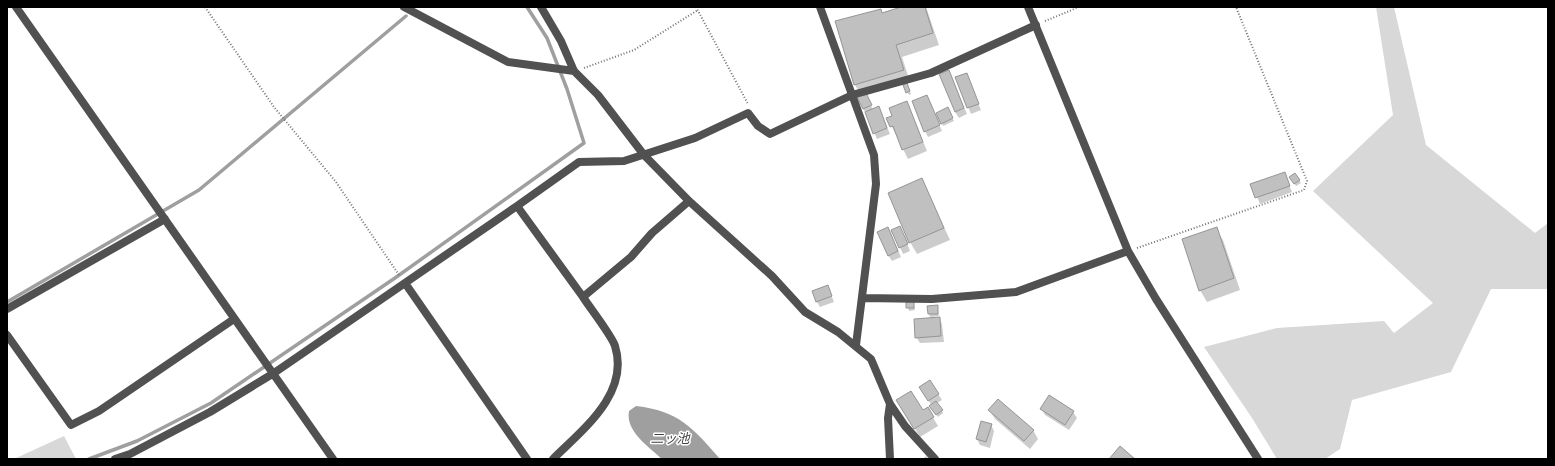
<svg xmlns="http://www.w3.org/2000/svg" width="1555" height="466" viewBox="0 0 1555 466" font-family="Quicksand,'Noto Sans JP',sans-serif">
<rect width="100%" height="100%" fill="#fff"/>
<path fill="#d8d8d8" d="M1376,7h18l32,138 109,88 13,-10v66h-57l-40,83 -99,28 -12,49 -15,10h-48l-25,-41 -48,-71 73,-19 107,-7 10,12 39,-30 -120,-112 80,-76z
M64,436l12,23h-62z"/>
<path fill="#9f9f9f" d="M636,406c43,5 57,22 84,53h-58c-13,-12 -37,-28 -33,-48z"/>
<path fill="#0003" d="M904,7h22l13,38 -37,12 8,25 -4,1 5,11 -2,1 -5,-11 -38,11 7,15 6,-3 11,27 -13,5 -19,-42 4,-1 -7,-11 -19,-63 44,-12 3,4z
M949,72l18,42 -8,4 -4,-6z
M966,74l15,36 -10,4 -15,-36z
M927,96l15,35 -14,6 -3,-6z
M907,102l20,49 -19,8 -20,-40 5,-2z
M949,111l5,10 -11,5 -1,-3z
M1284,173l8,19 -32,12 -8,-19z
M922,179l28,61 -33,14 -7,-12z
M1292,180h7l2,3 -5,3z
M1216,229l7,11 17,50 -33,12 -7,-12z
M892,230l11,3 7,18 -7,3z
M891,234l10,23 -9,4 -4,-6z
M830,292l4,10 -14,5 -3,-5z
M907,303h7l1,7 -6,1z
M937,306l2,10 -9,1 -2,-10z
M939,318l3,6 2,18 -24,1 -4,-6z
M930,381l12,19 -5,3 6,10 -5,4 -17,-30z
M1049,397l24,15 4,6 -8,12 -24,-15 -3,-6z
M903,409l20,3 5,-3 10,17 -18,11z
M990,411l43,19 5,9 -8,10 -35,-30z
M981,422l10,3 3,6 -4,17 -10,-3 -3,-6z
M926,456l3,3h-6z"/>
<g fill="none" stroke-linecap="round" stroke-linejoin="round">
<path stroke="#9f9f9f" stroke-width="3.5" d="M7,302l192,-112 207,-174
M89,459l48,-18 74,-38 184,-125 189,-135 -17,-54 -20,-51 -20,-31"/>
</g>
<path fill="#c0c0c0" stroke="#959595" d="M901,7h24l8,26 -37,12 8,25 -50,15 -19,-64 46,-12 1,4z
M949,70l15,38 -9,4 -16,-38z
M967,73l12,31 -12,4 -12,-31z
M907,83l3,8 -4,2 -3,-8z
M866,93l6,12 -9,4 -6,-12z
M927,95l13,30 -16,7 -12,-31z
M907,101l16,41 -21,8 -9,-24 -3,1 -4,-9 6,-2 -3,-8z
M879,106l8,22 -14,6 -8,-22z
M948,107l5,11 -12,6 -5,-11z
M1285,172l5,14 -35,12 -5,-14z
M1295,173l5,7 -6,4 -5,-7z
M922,178l22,50 -35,15 -21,-50z
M900,226l8,18 -9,4 -8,-18z
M888,227l10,24 -10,5 -11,-24z
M1217,227l17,51 -35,13 -17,-52z
M828,285l4,11 -16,6 -4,-11z
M906,302h8v6h-8z
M938,305v9h-10l-1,-8z
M940,317l1,19 -26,2 -1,-19z
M930,380l9,14 -11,7 -9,-14z
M911,391l12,19 5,-3 6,10 -20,12 -18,-29z
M1049,395l25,16 -9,14 -25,-16z
M998,399l36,31 -10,11 -36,-31z
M936,401l7,9 -7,5 -7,-9z
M981,421l11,3 -6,18 -10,-3z
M1120,446l15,13h-26z"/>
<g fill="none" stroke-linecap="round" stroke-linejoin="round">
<path stroke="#737373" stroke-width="2" stroke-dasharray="1 2" stroke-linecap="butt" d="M205,7l69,100 62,75 63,93
M696,7l52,97
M1045,21l34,-14
M584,68l50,-18 64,-40
M1137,248l167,-58 3,-9 -71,-174"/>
<path stroke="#515151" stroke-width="8" d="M16,7l317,452
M404,7l104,55 66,9
M541,7l20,34 13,30 24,24 46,60 45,46 83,75 33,36 33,20 33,27 19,45 15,22 30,33
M820,7l54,148 2,29 -20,161
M1028,7l100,244 28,48 102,160
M517,206l66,91
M405,283l122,176
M862,298l70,1 84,-7 112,-41
M7,309l158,-90
M7,335l64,90 28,-14 135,-92
M115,459l15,-5 80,-42 64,-39 243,-167 62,-44 45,-1 71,-23 53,-25 10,13 12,8 82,-39 79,-22 105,-48
M553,459c29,-29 77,-65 62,-113 -3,-10 -25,-38 -32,-49l48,-40 21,-24 37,-32
M890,459l-2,-41 2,-14"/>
</g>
<g text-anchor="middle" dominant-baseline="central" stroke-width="3" stroke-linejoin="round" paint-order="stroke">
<g font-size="13" font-style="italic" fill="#404040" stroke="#fff">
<text x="670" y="438">二ッ池</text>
</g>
</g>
<rect width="1555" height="466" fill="none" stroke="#000000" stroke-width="16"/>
</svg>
